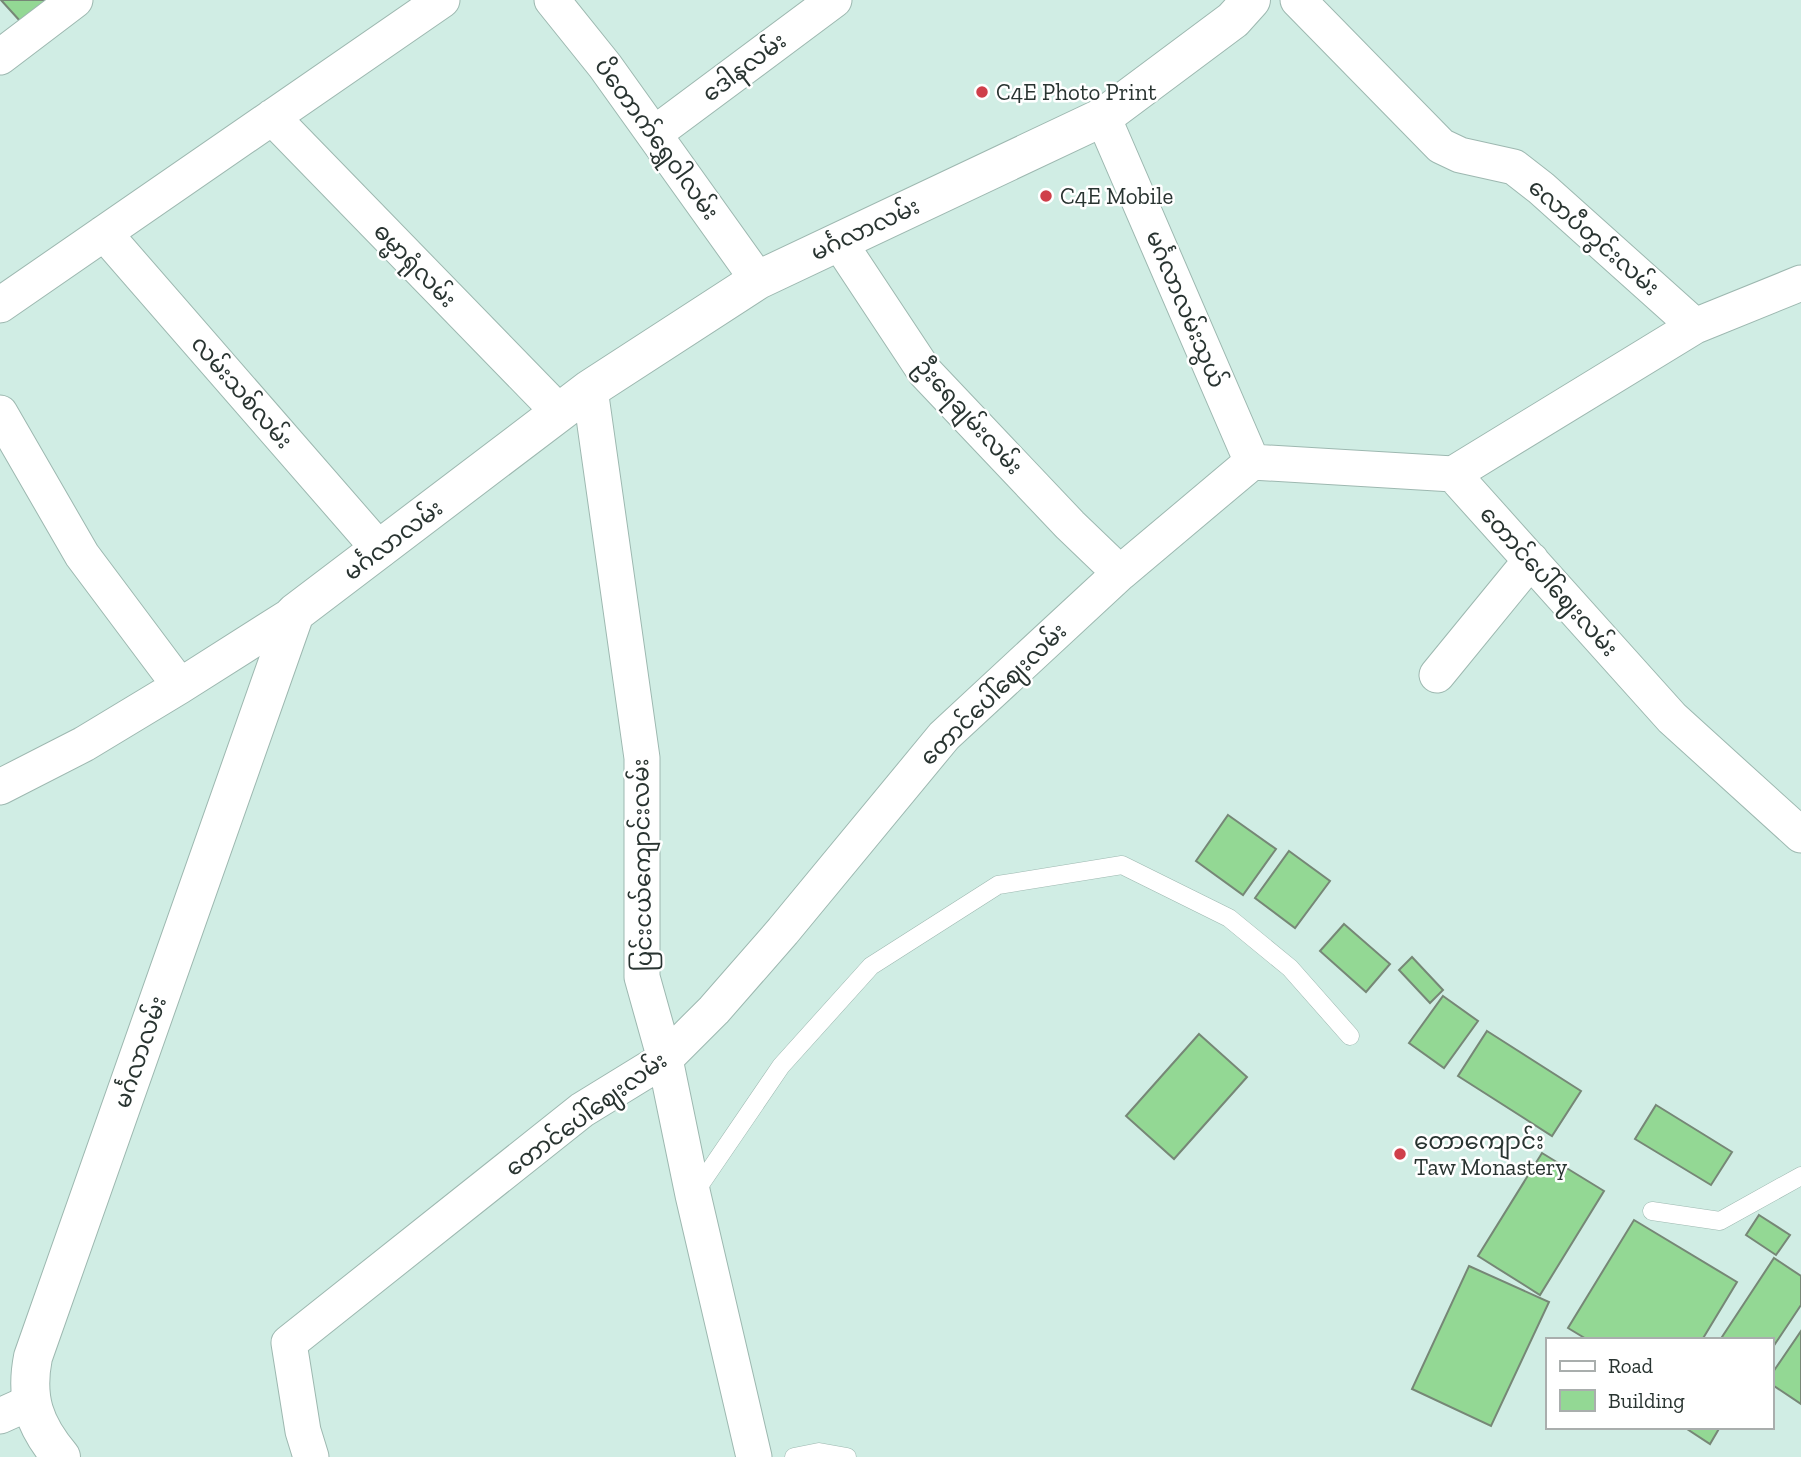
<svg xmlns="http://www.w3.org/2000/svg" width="1801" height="1457" viewBox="0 0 1801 1457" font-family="'Zilla Slab','Noto Sans Myanmar',serif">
<rect width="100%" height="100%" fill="#d0ede4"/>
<path fill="#93d894" stroke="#768776" stroke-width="2" d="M1,0h65l-36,32z
M1228,815l48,34 -33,46 -47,-34z
M1289,851l41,30 -35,47 -40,-30z
M1344,924l46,40 -24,28 -46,-41z
M1412,957l31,33 -13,13 -31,-33z
M1443,996l35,25 -34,47 -35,-25z
M1487,1031l94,60 -29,45 -94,-60z
M1199,1034l48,43 -73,82 -48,-43z
M1656,1105l76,47 -21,33 -76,-46z
M1542,1153l62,38 -64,104 -62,-39z
M1759,1215l31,20 -14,20 -30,-20z
M1634,1220l103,62 -35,58h-114l-20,-12z
M1774,1258l27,18v29l-30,45v-10h-51z
M1469,1266l80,36 -58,124 -79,-37z
M1801,1331v73l-30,-20v-9z
M1684,1427h36l-10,17z"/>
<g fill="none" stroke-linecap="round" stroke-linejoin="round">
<g stroke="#9db8b0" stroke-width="19">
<path id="service" d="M693,1195l88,-129 90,-100 127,-81 124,-20 107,53 61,50 60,68
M1652,1211l68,10 81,-45
M794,1457l25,-5 28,5"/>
</g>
<g stroke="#9db8b0" stroke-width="37">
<path id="minor" d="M552,0l53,66 153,214
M1298,0l143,146 19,9 54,12 27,21 154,138
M0,57l75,-57
M272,117l287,295
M1103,117l149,345
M654,134l180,-134
M104,233l276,317
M839,242l86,130 145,153 50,48
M0,305l442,-305
M590,389l52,369v219l23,82 28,136 61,262
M0,413l82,142 98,131
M1453,474l242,-148 106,-43
M1437,675l94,-115
M0,787l84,-43 96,-58 115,-73
M0,1416l31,-14
M311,1457l-8,-26 -14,-88 293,-233 83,-51 49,-49 69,-79 161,-195 176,-163 132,-111 201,12 219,244 129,117"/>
</g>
<g stroke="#9db8b0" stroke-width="40">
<path id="tertiary" d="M61,1457c-27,-32 -36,-59 -28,-100l262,-744 295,-224 168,-109 345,-163 130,-97 18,-20"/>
</g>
<use href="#service" stroke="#fff" stroke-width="18"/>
<use href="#minor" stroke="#fff" stroke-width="35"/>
<use href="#tertiary" stroke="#fff" stroke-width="38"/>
</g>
<g fill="#cf3f4a" stroke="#fff" stroke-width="2.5">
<circle cx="982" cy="92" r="7"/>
<circle cx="1046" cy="196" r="7"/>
<circle cx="1400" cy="1154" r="7"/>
</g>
<g text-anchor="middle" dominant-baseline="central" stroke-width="5" stroke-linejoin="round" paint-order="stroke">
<g font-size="23" fill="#293431" stroke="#fff">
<text transform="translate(744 67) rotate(-37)">ဒေါနလမ်း</text>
<text transform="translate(657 139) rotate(54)">ပိတောက်ရွှေဝါလမ်း</text>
<text transform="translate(865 229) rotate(-25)">မင်္ဂလာလမ်း</text>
<text transform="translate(1594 237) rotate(41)">လောပီတွင်းလမ်း</text>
<text transform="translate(415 265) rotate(46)">ဓမ္မာရုံလမ်း</text>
<text transform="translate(1186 309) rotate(67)">မင်္ဂလာလမ်းသွယ်</text>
<text transform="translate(242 392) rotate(49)">လမ်းသစ်လမ်း</text>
<text transform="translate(969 416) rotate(48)">ဦးရေချမ်းလမ်း</text>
<text transform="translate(393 540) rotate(-37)">မင်္ဂလာလမ်း</text>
<text transform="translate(1549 581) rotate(48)">တောင်ပေါ်ဈေးလမ်း</text>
<text transform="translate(993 694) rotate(-44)">တောင်ပေါ်ဈေးလမ်း</text>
<text transform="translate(642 865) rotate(-91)">ပြင်းငယ်ကျောင်းလမ်း</text>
<text transform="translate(140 1052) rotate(-71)">မင်္ဂလာလမ်း</text>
<text transform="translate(586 1114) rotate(-36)">တောင်ပေါ်ဈေးလမ်း</text>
</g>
<g font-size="23" fill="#293431" stroke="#fff" text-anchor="start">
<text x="996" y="92">C4E Photo Print</text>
<text x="1060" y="196">C4E Mobile</text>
<text x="1414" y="1141">တောကျောင်း<tspan x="1414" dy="26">Taw Monastery</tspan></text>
</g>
</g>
<rect x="1546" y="1338" width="228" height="91" fill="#ffffff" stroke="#a9aead" stroke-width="2"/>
<rect x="1560" y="1361" width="35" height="10" fill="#ffffff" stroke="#a9aead" stroke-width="2"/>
<text x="1608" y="1373" font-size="21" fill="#293431">Road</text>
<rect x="1560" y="1390" width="35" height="21" fill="#93d894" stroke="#a9aead" stroke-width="2"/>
<text x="1608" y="1408" font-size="21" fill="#293431">Building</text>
</svg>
